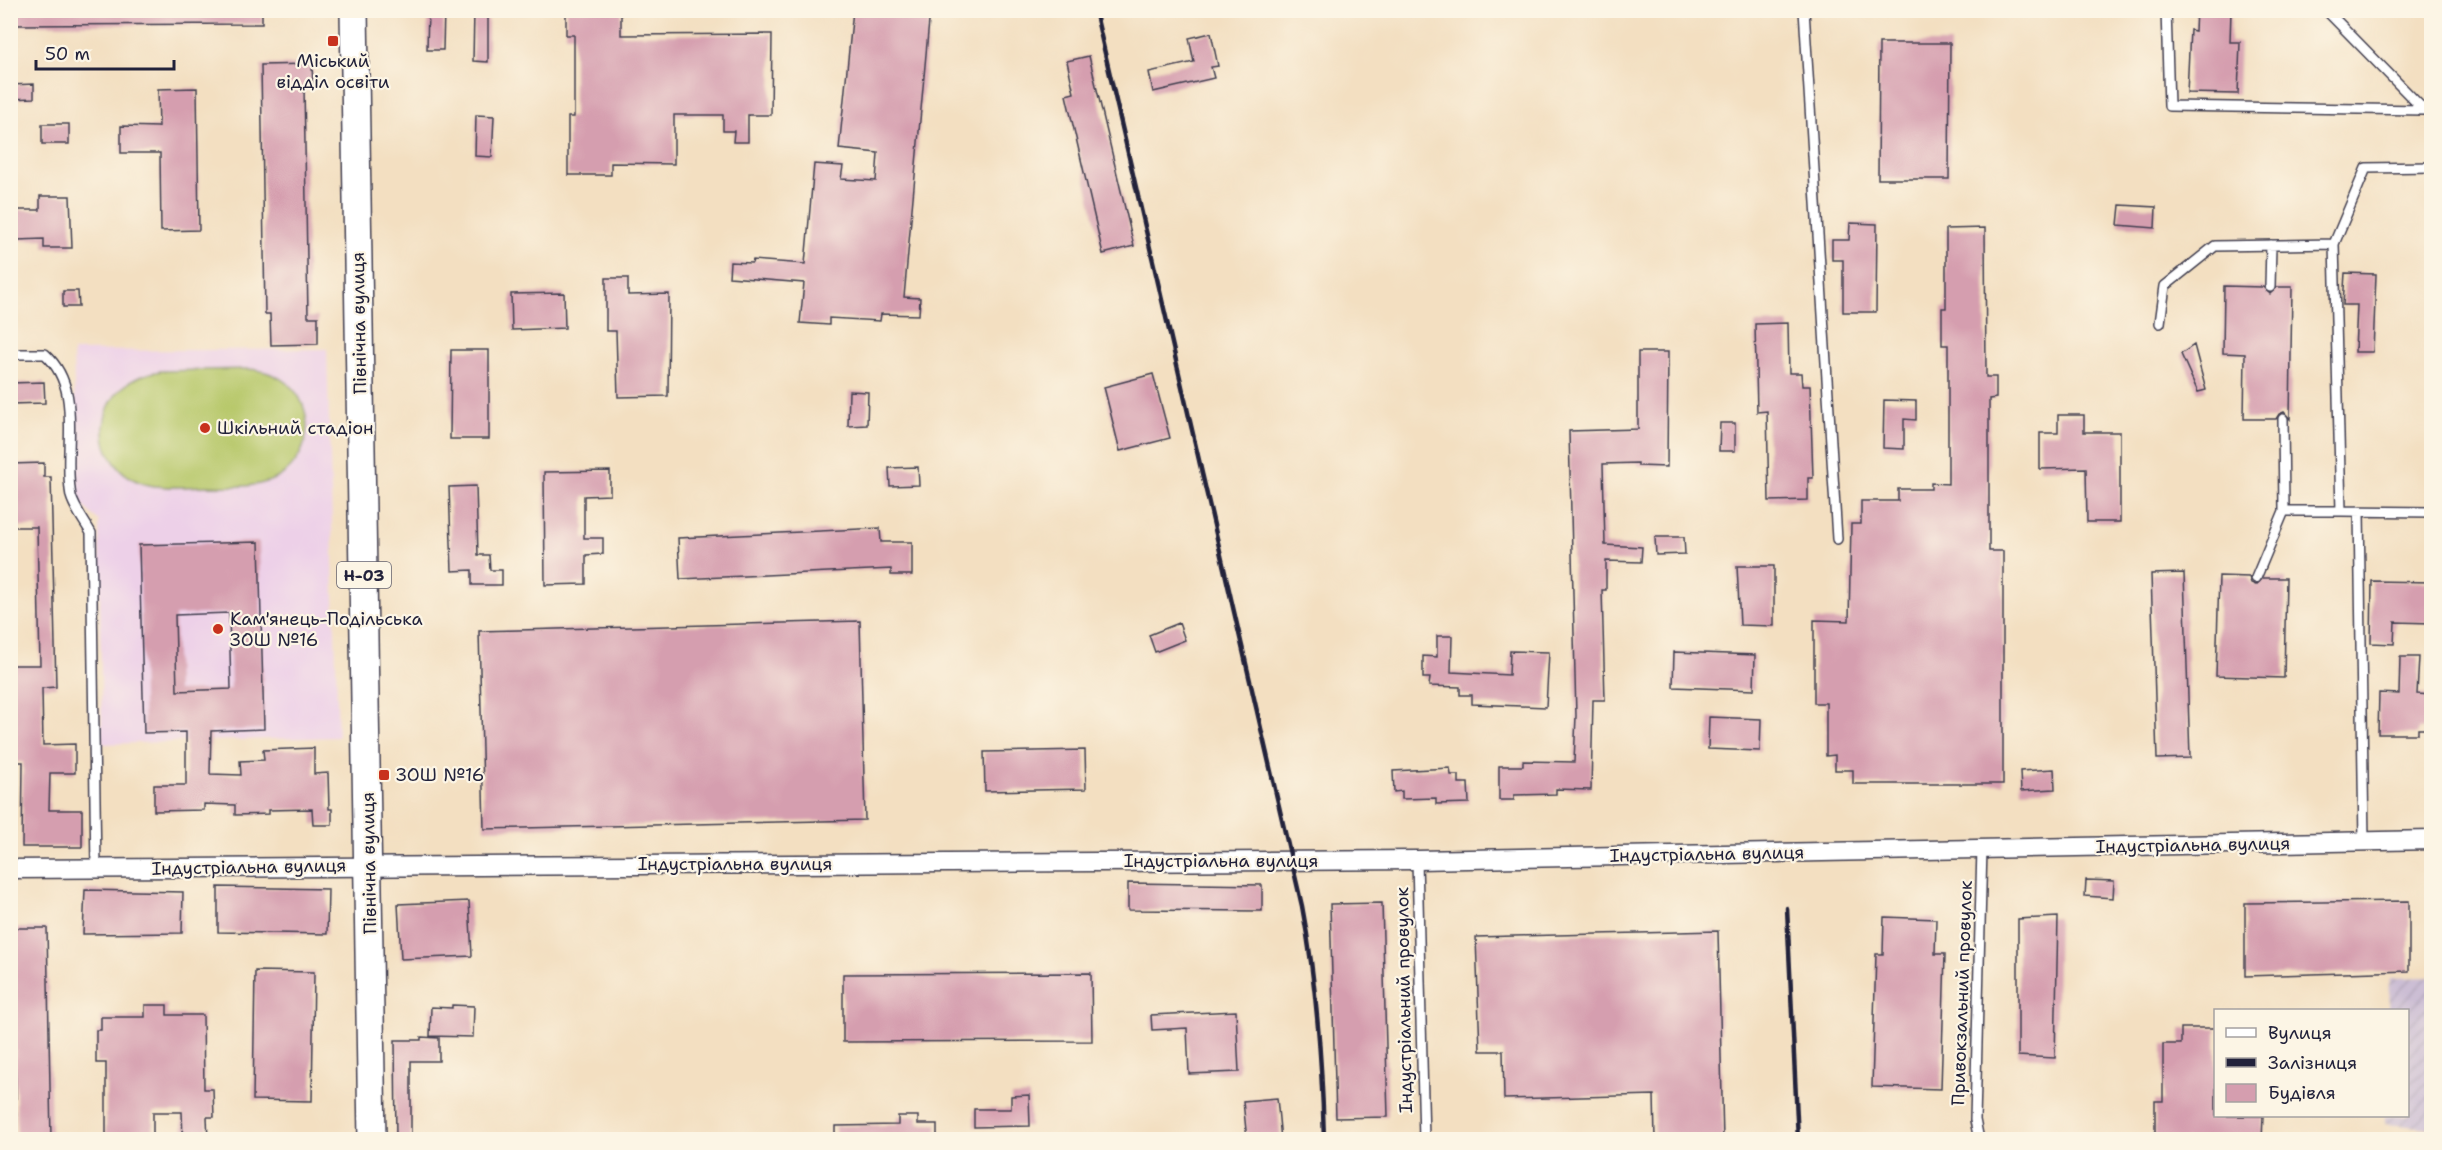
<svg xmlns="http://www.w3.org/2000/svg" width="2442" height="1150" viewBox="0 0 2442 1150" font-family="'Shantell Sans',sans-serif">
<defs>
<pattern id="industrial-furrows" width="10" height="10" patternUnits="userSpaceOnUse" patternTransform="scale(1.5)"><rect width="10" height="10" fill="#ccbed4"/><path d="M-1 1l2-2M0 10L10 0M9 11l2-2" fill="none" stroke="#afa3b7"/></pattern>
</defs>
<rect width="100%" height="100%" fill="#fcf5e5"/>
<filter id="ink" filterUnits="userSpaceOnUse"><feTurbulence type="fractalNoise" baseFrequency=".0167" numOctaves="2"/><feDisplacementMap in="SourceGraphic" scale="12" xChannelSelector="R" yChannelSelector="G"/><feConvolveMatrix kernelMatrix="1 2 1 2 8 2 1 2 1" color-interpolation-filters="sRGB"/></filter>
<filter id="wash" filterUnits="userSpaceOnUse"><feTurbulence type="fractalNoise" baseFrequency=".008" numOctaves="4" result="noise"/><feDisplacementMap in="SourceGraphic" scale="24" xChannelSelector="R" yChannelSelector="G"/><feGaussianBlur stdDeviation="1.35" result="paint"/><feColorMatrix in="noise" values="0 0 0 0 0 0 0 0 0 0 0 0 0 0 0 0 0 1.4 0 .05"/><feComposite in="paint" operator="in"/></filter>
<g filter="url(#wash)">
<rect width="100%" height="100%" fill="#f3dfc1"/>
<path fill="#edd0e8" d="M327,349l11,388 -236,7 -3,-223 -15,-14 -6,-12 -5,-144z"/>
<path fill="url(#industrial-furrows)" d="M2431,977v151l-46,-4v-8h23v-106h-19l1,-32z"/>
<path fill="#b7c86b" stroke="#6c7553" stroke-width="1.5" d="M249,369c23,2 45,13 54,36 12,32 -5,70 -40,78 -17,5 -37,3 -55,3 -34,1 -74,8 -95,-26 -7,-10 -10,-22 -9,-34 3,-32 26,-51 57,-55z"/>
<g id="blocks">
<path fill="#d59eaf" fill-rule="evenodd" d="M10,10h252v14l-252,1z
M428,10h16l-1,40h-16z
M474,10h14v52l-15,-1z
M566,10h55v25l151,-1 -1,81h-23v27h-15l1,-11h-11v-16h-49v49l-63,-1v12h-43v-58h6v-82h-8z
M853,10h77l-26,287 16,1 -1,17 -38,-1 -1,7 -51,-3v7l-29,-2 4,-40 -75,-6 1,-15 22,1 1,-3 52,4 9,-100 29,2 -2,13 35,2 2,-28 -39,-4z
M2196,10h35l-1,32h10l-2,52 -51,-1 3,-63 5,1z
M1211,33l7,33 -7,1 3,11 -61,14 -4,-20 45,-10 -5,-24z
M1879,43h71l-1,136h-71z
M1089,56l45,190 -31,8 -37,-159 8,-2 -7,-32z
M312,64l1,24h-9l4,229h10v27l-47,1 -1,-31h-5l-4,-249z
M34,84v14l-24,1v-14z
M197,88l2,142 -38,1 -1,-78h-39v-27l38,1 -1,-38z
M476,115l18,1 -2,41 -17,-1z
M42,124h27v20h-27z
M40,196h30l2,52h-28v-9l-27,1 -1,-30h24z
M2120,205l36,2 -1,21 -37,-3z
M1850,223l27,1 -1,88h-33v-52h-11v-20h17z
M1985,228l1,149h10v21l-7,1v152h14v233h-150v-14h-18v-15l-9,1v-53h-12v-83l35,1 2,-97h10v-23h37v-12h33v-6l17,1v-139h-6v-37h4v-79z
M2345,273l31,1 -3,78h-18l2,-47h-14z
M606,278h22v17l41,-1 -1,102 -50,1 -2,-66h-10z
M2224,286l39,1 7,7 7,-7h15l-2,132 -6,-7 -5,2 -3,5h-32l1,-65 -22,-1z
M63,291h15l1,16h-16z
M564,293l1,35 -53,2 -1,-36z
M1788,323l1,50h12l1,13h8l3,92h-5v22l-39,1 -2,-90 -10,1 -2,-88z
M2194,345l12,45 -8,2 -17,-38z
M451,350h38v89h-39z
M1638,352h30l-1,115 -29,-1v-3l-35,1 2,81 37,2 -1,15 -35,-1v29h-4l3,110h-12l-2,90 -35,-1v5l-42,1v5h-15v-34h24v-5l51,1 2,-46 -7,-285 69,-2z
M1153,374l17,64 -50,13 -16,-64z
M44,382l1,21 -35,1v-21z
M849,391l19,1 -1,33 -19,1z
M1884,400l32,1v19l-12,-1v30l-21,-1z
M2058,415h26v17h36v90h-33l-1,-54 -46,1v-36h18z
M1720,423h15v28h-16z
M44,463v14h7l5,210 -14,1 1,57 32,-1v29h-25l-1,37h33v37h-60l1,-85h-13v-28l3,-1 -1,-68h28l-3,-138h-27v-63z
M918,467l1,18 -29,1 -1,-18z
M610,471v24l-26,1v42h19v16l-17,1v29l-41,1 -1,-113z
M476,486l2,69h11l1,15h12v15h-30v-15l-20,1 -3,-84z
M880,528l1,14h31v33h-21v-6l-211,10 -2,-41z
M1655,537h29l1,17 -29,1z
M259,542l5,187 -53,2 -1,43 31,1 -1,-14 24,-1 -1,-10 51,-2v26l14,-1 1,36h3v16h-19l-1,-16 -43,1v4l-34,1v-10l-31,-1v6l-50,1v-26h32v-53l-42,1 -5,-188zM229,613l2,76 -54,2 -2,-76z
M1737,566h37v60l-34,-1z
M2184,573l6,185 -33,1 -6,-185z
M2219,576l30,1 2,6 5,2 7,-7h23l-2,100 -68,-2z
M2372,581l60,1v41l-37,-1 -1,22 -23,-1z
M860,621l5,199 -381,9 -5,-198z
M1179,623l6,17 -30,12 -6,-17z
M1437,636h15l-1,36 58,3 1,-24 39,1 -3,55 -74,-3v-9h-12v-8l-31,-1 1,-8h-7v-22l14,1z
M1674,652l81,3 -1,35 -81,-3z
M2400,657h19l-2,37 15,1v34h-14v5h-40l1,-41 20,1z
M1709,717l52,2 -1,32 -52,-2z
M1085,750l1,39 -101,2 -1,-39z
M1450,768l1,7h8v8h9l1,20 -33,1v-6l-34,1v-8l-8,1 -1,-21z
M2054,769l1,20 -34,2 -1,-20z
M2086,880l28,1 -1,17 -28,-2z
M1128,883l134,2v26l-134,-1z
M218,887l110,2 -1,45 -109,-2z
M85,890l98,2 -1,41 -99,1z
M469,901l3,55 -71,3 -3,-55z
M2409,901v70l-164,5v-73z
M1382,903l6,214 -52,1 -6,-214z
M1884,917l52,2 -1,35h10l-4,135 -69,-2 4,-133h7z
M2058,917l-3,141 -37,-2v-137z
M12,928h35l4,212h-34z
M1718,931l5,209h-68l-1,-45 -150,4 -1,-48h-23l-4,-114z
M255,971l59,1 -2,129 -59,-1z
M1091,973l1,68 -249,1v-68z
M145,1005h22v10h36l1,74h9l1,28h-7l1,23h-25l-1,-28h-29v28h-47v-77h-10v-33h5v-13h44z
M452,1005l22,1 -1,31 -43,-1 1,-29 21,1z
M1236,1011l3,61 -50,2 -2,-46 -35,2 -1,-15z
M2181,1028h35v88h47l-1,24h-107v-39h8v-57h18z
M421,1037l18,1v23h-28v79h-15l-1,-100h26z
M1029,1095l1,31 -56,1v-18h37v-13z
M1277,1098l4,42h-34l-4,-39z
M898,1116h20v8h19v16h-102v-14l63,-1z"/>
</g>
</g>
<g filter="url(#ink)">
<use href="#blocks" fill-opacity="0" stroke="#413e4f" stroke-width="1.5"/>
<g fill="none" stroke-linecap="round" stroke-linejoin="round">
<g stroke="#413e4f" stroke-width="12">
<path id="lane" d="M1804,10l33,529
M2166,10l3,96 255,4
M2326,10l98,100h8
M2432,167l-66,1 -32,76 7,267 91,1
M2270,287l1,-42
M2160,323l5,-37 50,-40 119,-2
M10,354h35c40,36 17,95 26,142 3,12 14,26 20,37l5,335
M2283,419l1,92
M2359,511l5,331
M2256,578l28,-67h57
M1417,860l7,280
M1979,1140l-4,-20 7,-272"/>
</g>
<g stroke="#413e4f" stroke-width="21">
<path id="street" d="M10,869l1407,-9 1015,-20"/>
</g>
<g stroke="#413e4f" stroke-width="30">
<path id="primary" d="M354,10l18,1130"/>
</g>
<use href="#lane" stroke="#fff" stroke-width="9"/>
<use href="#street" stroke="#fff" stroke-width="18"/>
<use href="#primary" stroke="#fff" stroke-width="27"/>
<path stroke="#22223b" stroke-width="4.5" d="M1095,10l207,896c15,78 20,155 22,234
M1787,908l11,232"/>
</g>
</g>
<g fill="#c8321e" stroke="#fcf5e5" stroke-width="2">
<rect x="327" y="35" width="12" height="12" rx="3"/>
<circle cx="205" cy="428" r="6"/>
<circle cx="218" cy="629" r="6"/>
<rect x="378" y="769" width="12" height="12" rx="3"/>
</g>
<g text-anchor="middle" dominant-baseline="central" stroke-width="4.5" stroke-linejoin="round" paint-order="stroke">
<rect fill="#fcf5e5" stroke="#63616e" stroke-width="1.5" x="337" y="562" width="54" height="26" rx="4.5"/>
<g font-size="16" font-weight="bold" fill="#22223b">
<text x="364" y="575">Н-03</text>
</g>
<g font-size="18" fill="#22223b" stroke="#fcf5e5" text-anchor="start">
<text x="333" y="61" text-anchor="middle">Міський<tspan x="333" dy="21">відділ освіти</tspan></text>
<text x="217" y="428">Шкільний стадіон</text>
<text x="230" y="619">Кам'янець-Подільська<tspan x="230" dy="21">ЗОШ №16</tspan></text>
<text x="396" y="775">ЗОШ №16</text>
</g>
<g font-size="18" fill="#22223b" stroke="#fcf5e5">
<text transform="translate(359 323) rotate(-91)">Північна вулиця</text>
<text transform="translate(2193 845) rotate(-1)">Індустріальна вулиця</text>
<text transform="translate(1707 854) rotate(-1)">Індустріальна вулиця</text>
<text x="1221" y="861">Індустріальна вулиця</text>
<text transform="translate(369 863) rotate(-91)">Північна вулиця</text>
<text x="735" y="864">Індустріальна вулиця</text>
<text transform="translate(249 867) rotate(-1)">Індустріальна вулиця</text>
<text transform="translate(1962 993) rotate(-88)">Привокзальний провулок</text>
<text transform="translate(1404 1000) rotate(-91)">Індустріальний провулок</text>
</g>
</g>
<rect width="2442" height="1150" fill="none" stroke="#fcf5e5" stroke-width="36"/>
<rect x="2214" y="1009" width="195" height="108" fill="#fcf5e5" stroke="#a5a1a1" stroke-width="1.5"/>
<rect x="2226" y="1028" width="30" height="9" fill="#ffffff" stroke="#a5a1a1" stroke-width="1.5"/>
<text x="2268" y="1039" font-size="18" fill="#22223b">Вулиця</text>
<rect x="2226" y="1058" width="30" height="9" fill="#22223b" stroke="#a5a1a1" stroke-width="1.5"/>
<text x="2268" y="1069" font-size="18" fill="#22223b">Залізниця</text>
<rect x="2226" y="1084" width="30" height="18" fill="#d59eaf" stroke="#a5a1a1" stroke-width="1.5"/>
<text x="2268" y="1099" font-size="18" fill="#22223b">Будівля</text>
<path d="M36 60v9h138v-9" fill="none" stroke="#22223b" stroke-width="3"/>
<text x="45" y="60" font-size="18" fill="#22223b" stroke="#fcf5e5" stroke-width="4.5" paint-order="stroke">50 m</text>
</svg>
